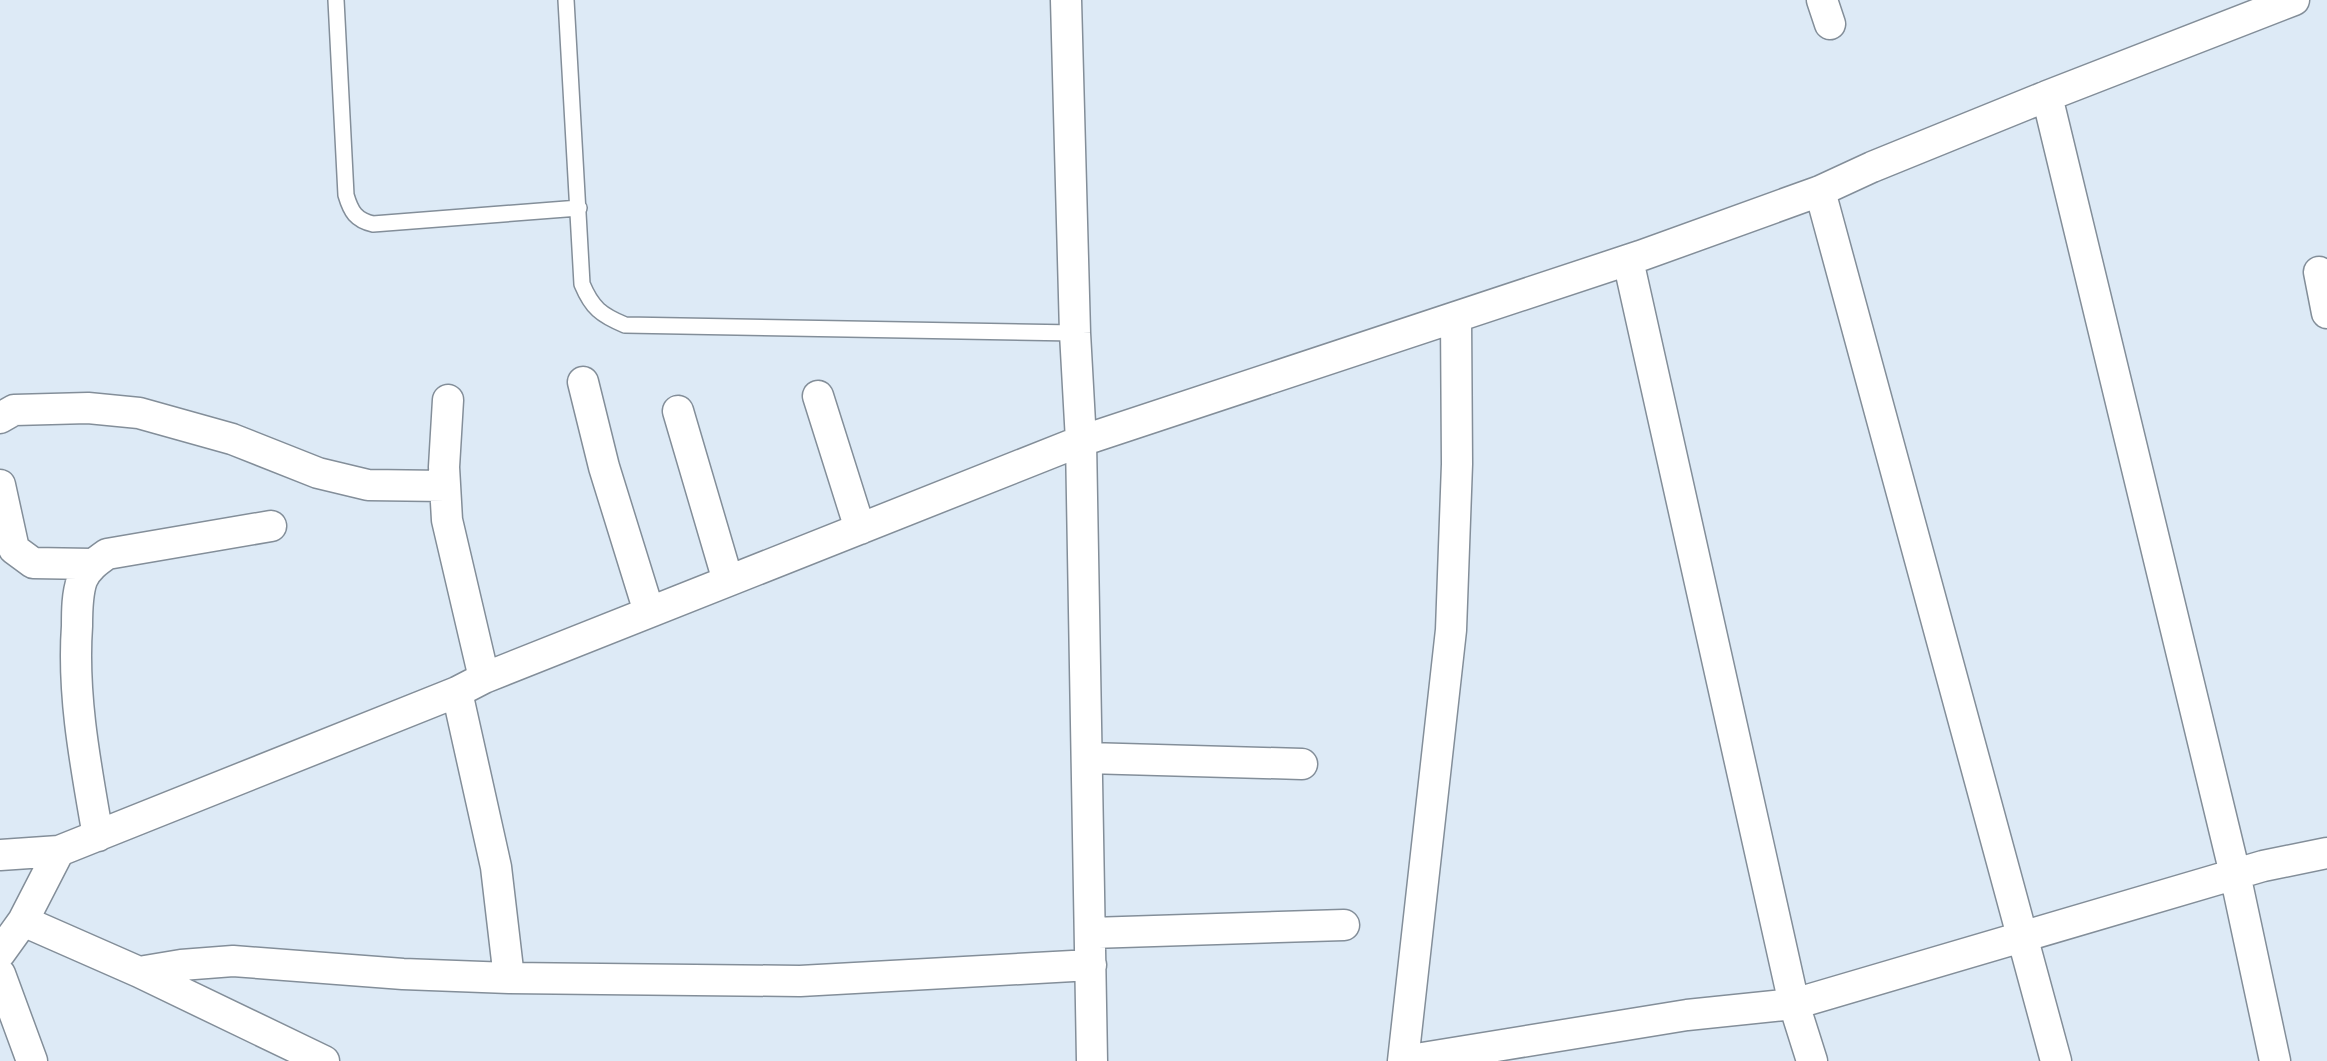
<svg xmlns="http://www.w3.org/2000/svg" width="2327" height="1061" viewBox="0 0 2327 1061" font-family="'Exo 2',sans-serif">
<rect width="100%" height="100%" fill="#ddeaf6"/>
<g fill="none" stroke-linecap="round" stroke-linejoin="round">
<g stroke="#838e99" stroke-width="18">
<path id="lane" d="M336,0l10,195c5,17 10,25 27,29l206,-16
M566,0l16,284c10,24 19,31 43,41l450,8"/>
</g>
<g stroke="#838e99" stroke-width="33">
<path id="street" d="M1066,0l9,333 6,108 11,620
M1822,0l8,24
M2047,96l188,778 40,187
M1820,191l236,870
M1628,260l166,744 18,57
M2319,272l8,41
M583,382l21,85 45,145
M818,396l42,133
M448,400l-4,67 3,53 37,158
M678,411l50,170
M0,418l14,-8 74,-2 51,5 93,26 86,34 50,12 77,1
M0,485l14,64 19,14 59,1
M457,692l39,175 13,111
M1087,758l215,6
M98,836c-12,-69 -26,-140 -21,-210 0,-15 0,-32 5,-46 5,-12 15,-19 25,-26l164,-28
M0,855l59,-4
M23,921l116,51 185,89
M1091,933l253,-8
M0,953l23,-32 36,-70 398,-159 27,-14 597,-237 559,-185 180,-65 52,-24 175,-71 247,-96
M139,972l42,-7 52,-4 170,13 106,4 291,3 291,-16
M0,974l32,87
M1403,1061l48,-431 6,-166 -1,-147
M1404,1061l283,-46 107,-11 469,-138 64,-13"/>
</g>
<use href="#lane" stroke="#fff" stroke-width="15"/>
<use href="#street" stroke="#fff" stroke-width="30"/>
</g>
</svg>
